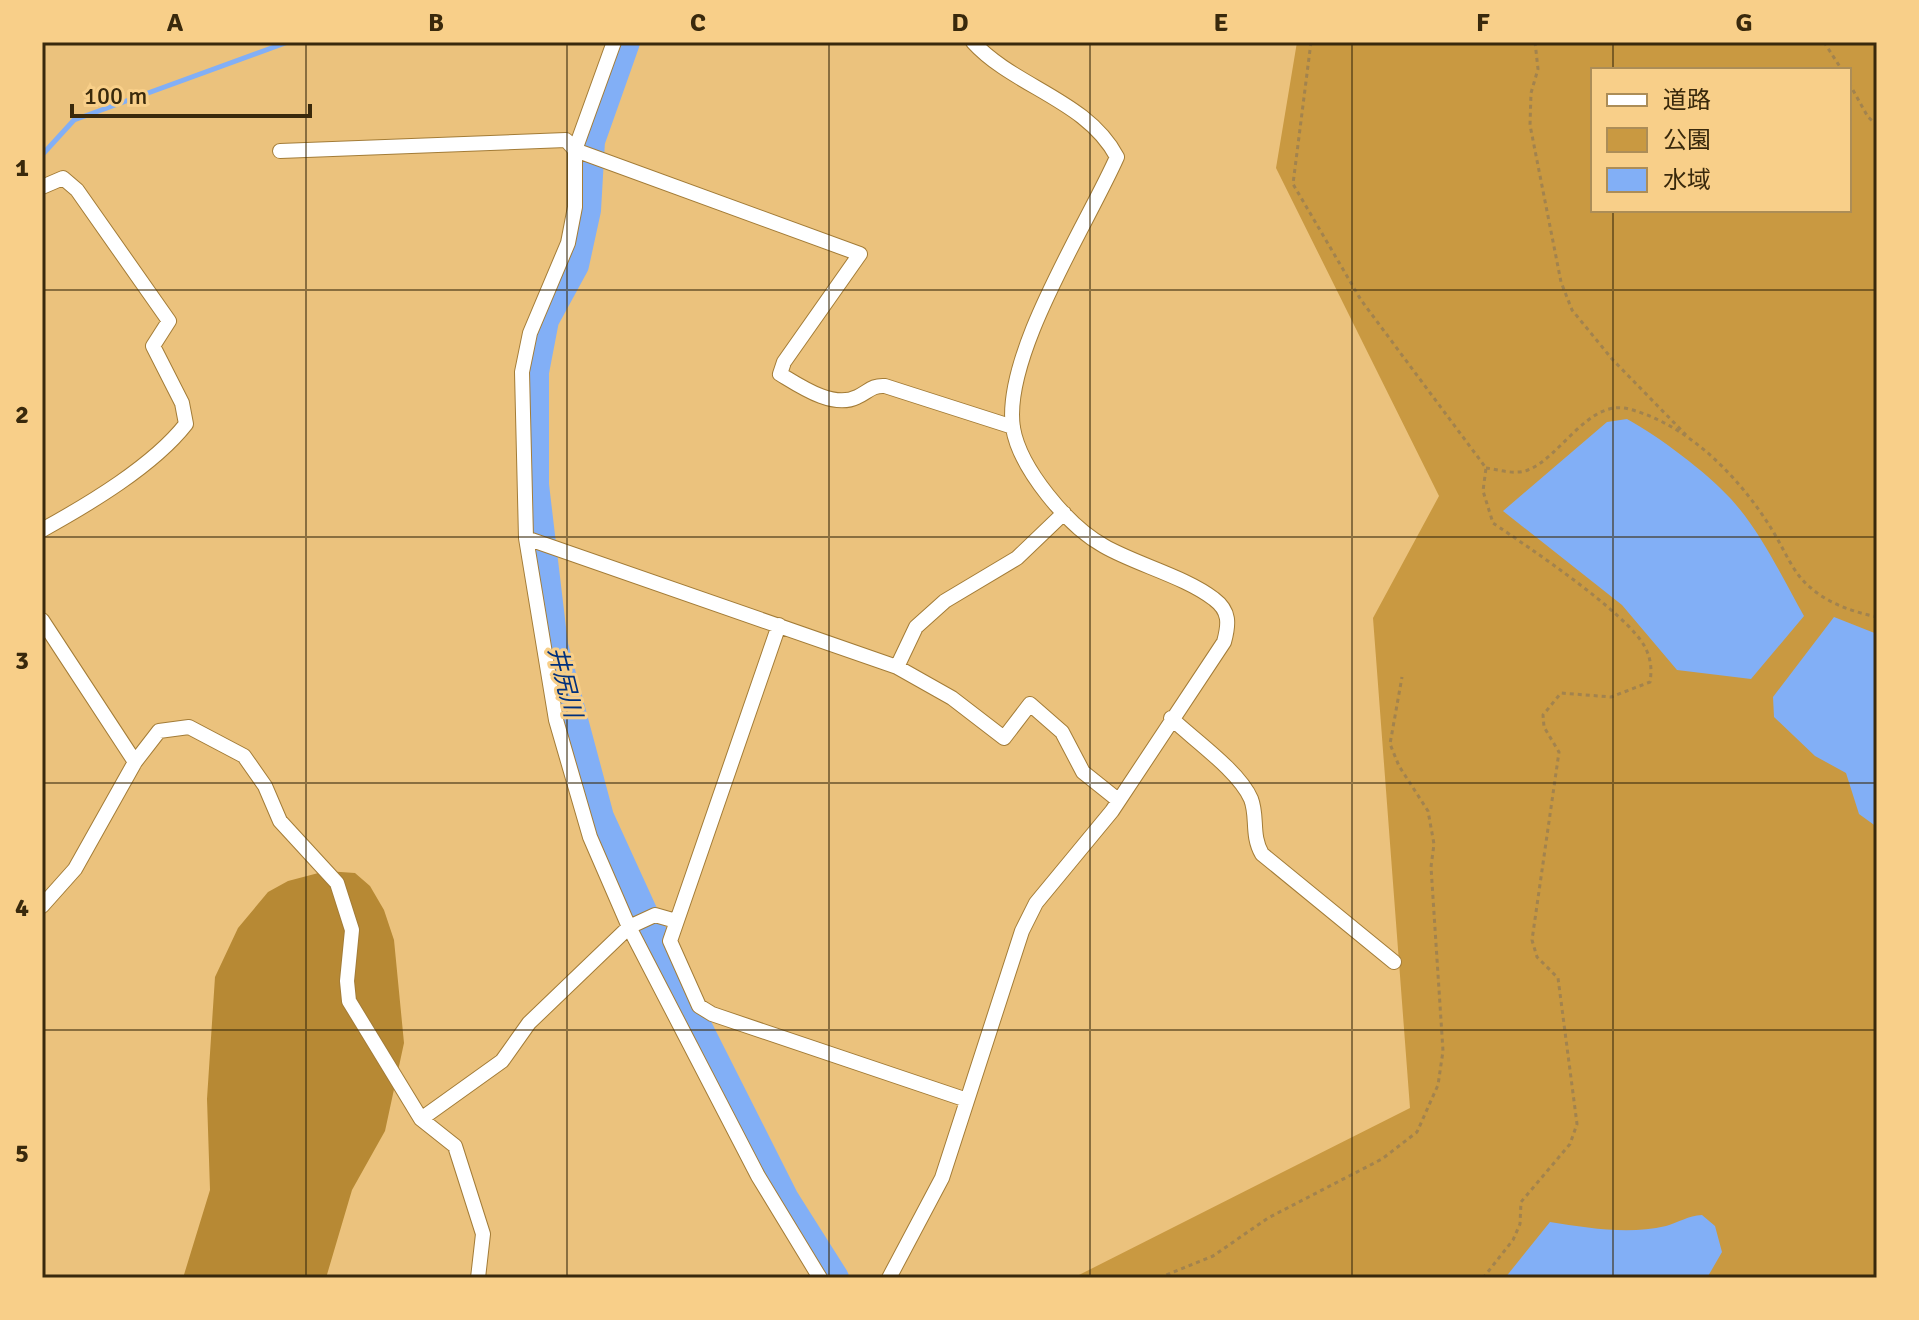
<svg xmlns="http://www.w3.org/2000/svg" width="1919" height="1320" viewBox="0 0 1919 1320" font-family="Signika,'Noto Sans JP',sans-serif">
<rect width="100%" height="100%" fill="#ebc27d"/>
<path fill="#c99941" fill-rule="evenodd" d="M1297,42h580v1236h-804l337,-170 -37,-490 66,-122 -163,-328zM1593,70h256v140h-256z"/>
<path fill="#b78934" d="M326,871l29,2 15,13 14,24 10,30 10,103 -19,88 -33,59 -26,88h-143l27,-88 -3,-91 8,-122 23,-49 30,-36 20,-11z"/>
<path fill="#82aff6" d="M1627,419c34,19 78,52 104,80 30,33 51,78 73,117l-53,63 -74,-9 -55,-65 -119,-94 104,-89z
M1834,617l43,17v193l-18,-13 -13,-41 -31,-17 -41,-39 -1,-20z
M1702,1215l13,11 7,26 -15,26h-202l45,-56c38,6 78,13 116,4 13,-4 22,-10 36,-11z"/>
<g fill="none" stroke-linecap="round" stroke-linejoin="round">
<path stroke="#82aff6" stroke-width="5" d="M366,42h3
M42,155l32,-35 214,-78"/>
<path stroke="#82aff6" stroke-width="28" d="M626,42l-35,99 -4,69 -12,55 -30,55 -10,52v113l19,160 46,172 74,162 111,220 50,79"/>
<g stroke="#a37c37" stroke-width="16">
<path id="street" d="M614,42l-39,108v57l-7,36 -38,90 -8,39 4,166 30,182 34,117 39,90 129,249 62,102
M280,151l286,-11 9,10 285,104 -76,108 -4,12c20,12 53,35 77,23 11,-5 15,-12 28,-11l128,41
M42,187l21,-9 14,12 92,131 -16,25 29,57 4,21c-33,42 -97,80 -144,106
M526,538l371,129 55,31 52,40 26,-34 32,28 21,40 35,28
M42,620l93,142
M779,625l-109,316 29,65 13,8 255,86
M897,667l19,-40 29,-26 72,-43 47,-45
M1171,718c22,21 68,53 80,81 7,18 0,36 11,55l132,108
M42,906l33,-37 60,-107 24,-31 30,-4 55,29 21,30 15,35 57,62 15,47 -5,51 2,20 72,118 34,27 28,88 -5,44
M421,1119l81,-58 27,-38 100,-96 26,-12 21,6
M889,1278l53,-100 80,-247 14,-28 76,-92 112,-169c5,-18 6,-31 -10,-43 -28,-22 -79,-35 -110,-53 -36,-20 -84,-77 -91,-118 -11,-72 74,-203 104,-271 -30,-57 -103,-70 -144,-115"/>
</g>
<path stroke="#a2834e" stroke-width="3" stroke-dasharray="4 4" stroke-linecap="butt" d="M1311,42l-18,142 68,116 125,168 -3,23 10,32c35,24 133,89 152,124 6,12 7,22 5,35l-39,15 -50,-4 -18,22 1,12 15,25 -27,188 5,17 21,21 19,146 -7,20 -49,58 -1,22 -7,16 -30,38
M1535,42l3,27 -7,24 -1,32 31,157 11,28 40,49 74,76
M1824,42l18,28
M1849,83l19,34 9,8
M1486,468c14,2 29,7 42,2 33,-13 61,-72 101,-61 60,16 110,68 142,119 13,20 21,45 40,60 18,16 43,24 66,29
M1159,1278l54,-22 55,-38 114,-59 35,-27 21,-47 5,-34 -12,-184 3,-23 -6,-33 -29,-45 -9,-22 12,-67"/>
<use href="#street" stroke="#fff" stroke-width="14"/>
</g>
<path fill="none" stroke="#39290c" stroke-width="2" stroke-opacity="0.55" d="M306,42v1236M567,42v1236M829,42v1236M1090,42v1236M1352,42v1236M1613,42v28M1613,210v1068M42,290h1835M42,537h1835M42,783h1835M42,1030h1835"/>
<g text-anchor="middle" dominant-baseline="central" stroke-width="6" stroke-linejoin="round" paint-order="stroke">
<g font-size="24" font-style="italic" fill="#00307c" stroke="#f8cf89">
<text transform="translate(565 682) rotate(76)">井尻川</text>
</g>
</g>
<rect width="1919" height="1320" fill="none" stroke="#f8cf89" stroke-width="88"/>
<rect x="1591" y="68" width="260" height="144" fill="#f8cf89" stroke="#ac8d57" stroke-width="2"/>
<rect x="1607" y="94" width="40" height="12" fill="#ffffff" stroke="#ac8d57" stroke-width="2"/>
<text x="1663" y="108" font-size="24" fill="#39290c">道路</text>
<rect x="1607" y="128" width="40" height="24" fill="#c99941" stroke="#ac8d57" stroke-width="2"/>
<text x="1663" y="148" font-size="24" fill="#39290c">公園</text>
<rect x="1607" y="168" width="40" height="24" fill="#82aff6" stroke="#ac8d57" stroke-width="2"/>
<text x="1663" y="188" font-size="24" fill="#39290c">水域</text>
<path d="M72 104v12h238v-12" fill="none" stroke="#39290c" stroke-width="4"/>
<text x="84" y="104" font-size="24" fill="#39290c" stroke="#f8cf89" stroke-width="6" paint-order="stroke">100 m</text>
<rect x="44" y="44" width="1831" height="1232" fill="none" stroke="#39290c" stroke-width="3"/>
<g font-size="26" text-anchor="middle" font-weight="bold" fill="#39290c">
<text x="175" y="31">A</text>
<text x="436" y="31">B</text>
<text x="698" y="31">C</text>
<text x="960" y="31">D</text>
<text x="1221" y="31">E</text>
<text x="1483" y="31">F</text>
<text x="1744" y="31">G</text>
<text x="22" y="176">1</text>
<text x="22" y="423">2</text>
<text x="22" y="669">3</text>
<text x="22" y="916">4</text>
<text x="22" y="1162">5</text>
</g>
</svg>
